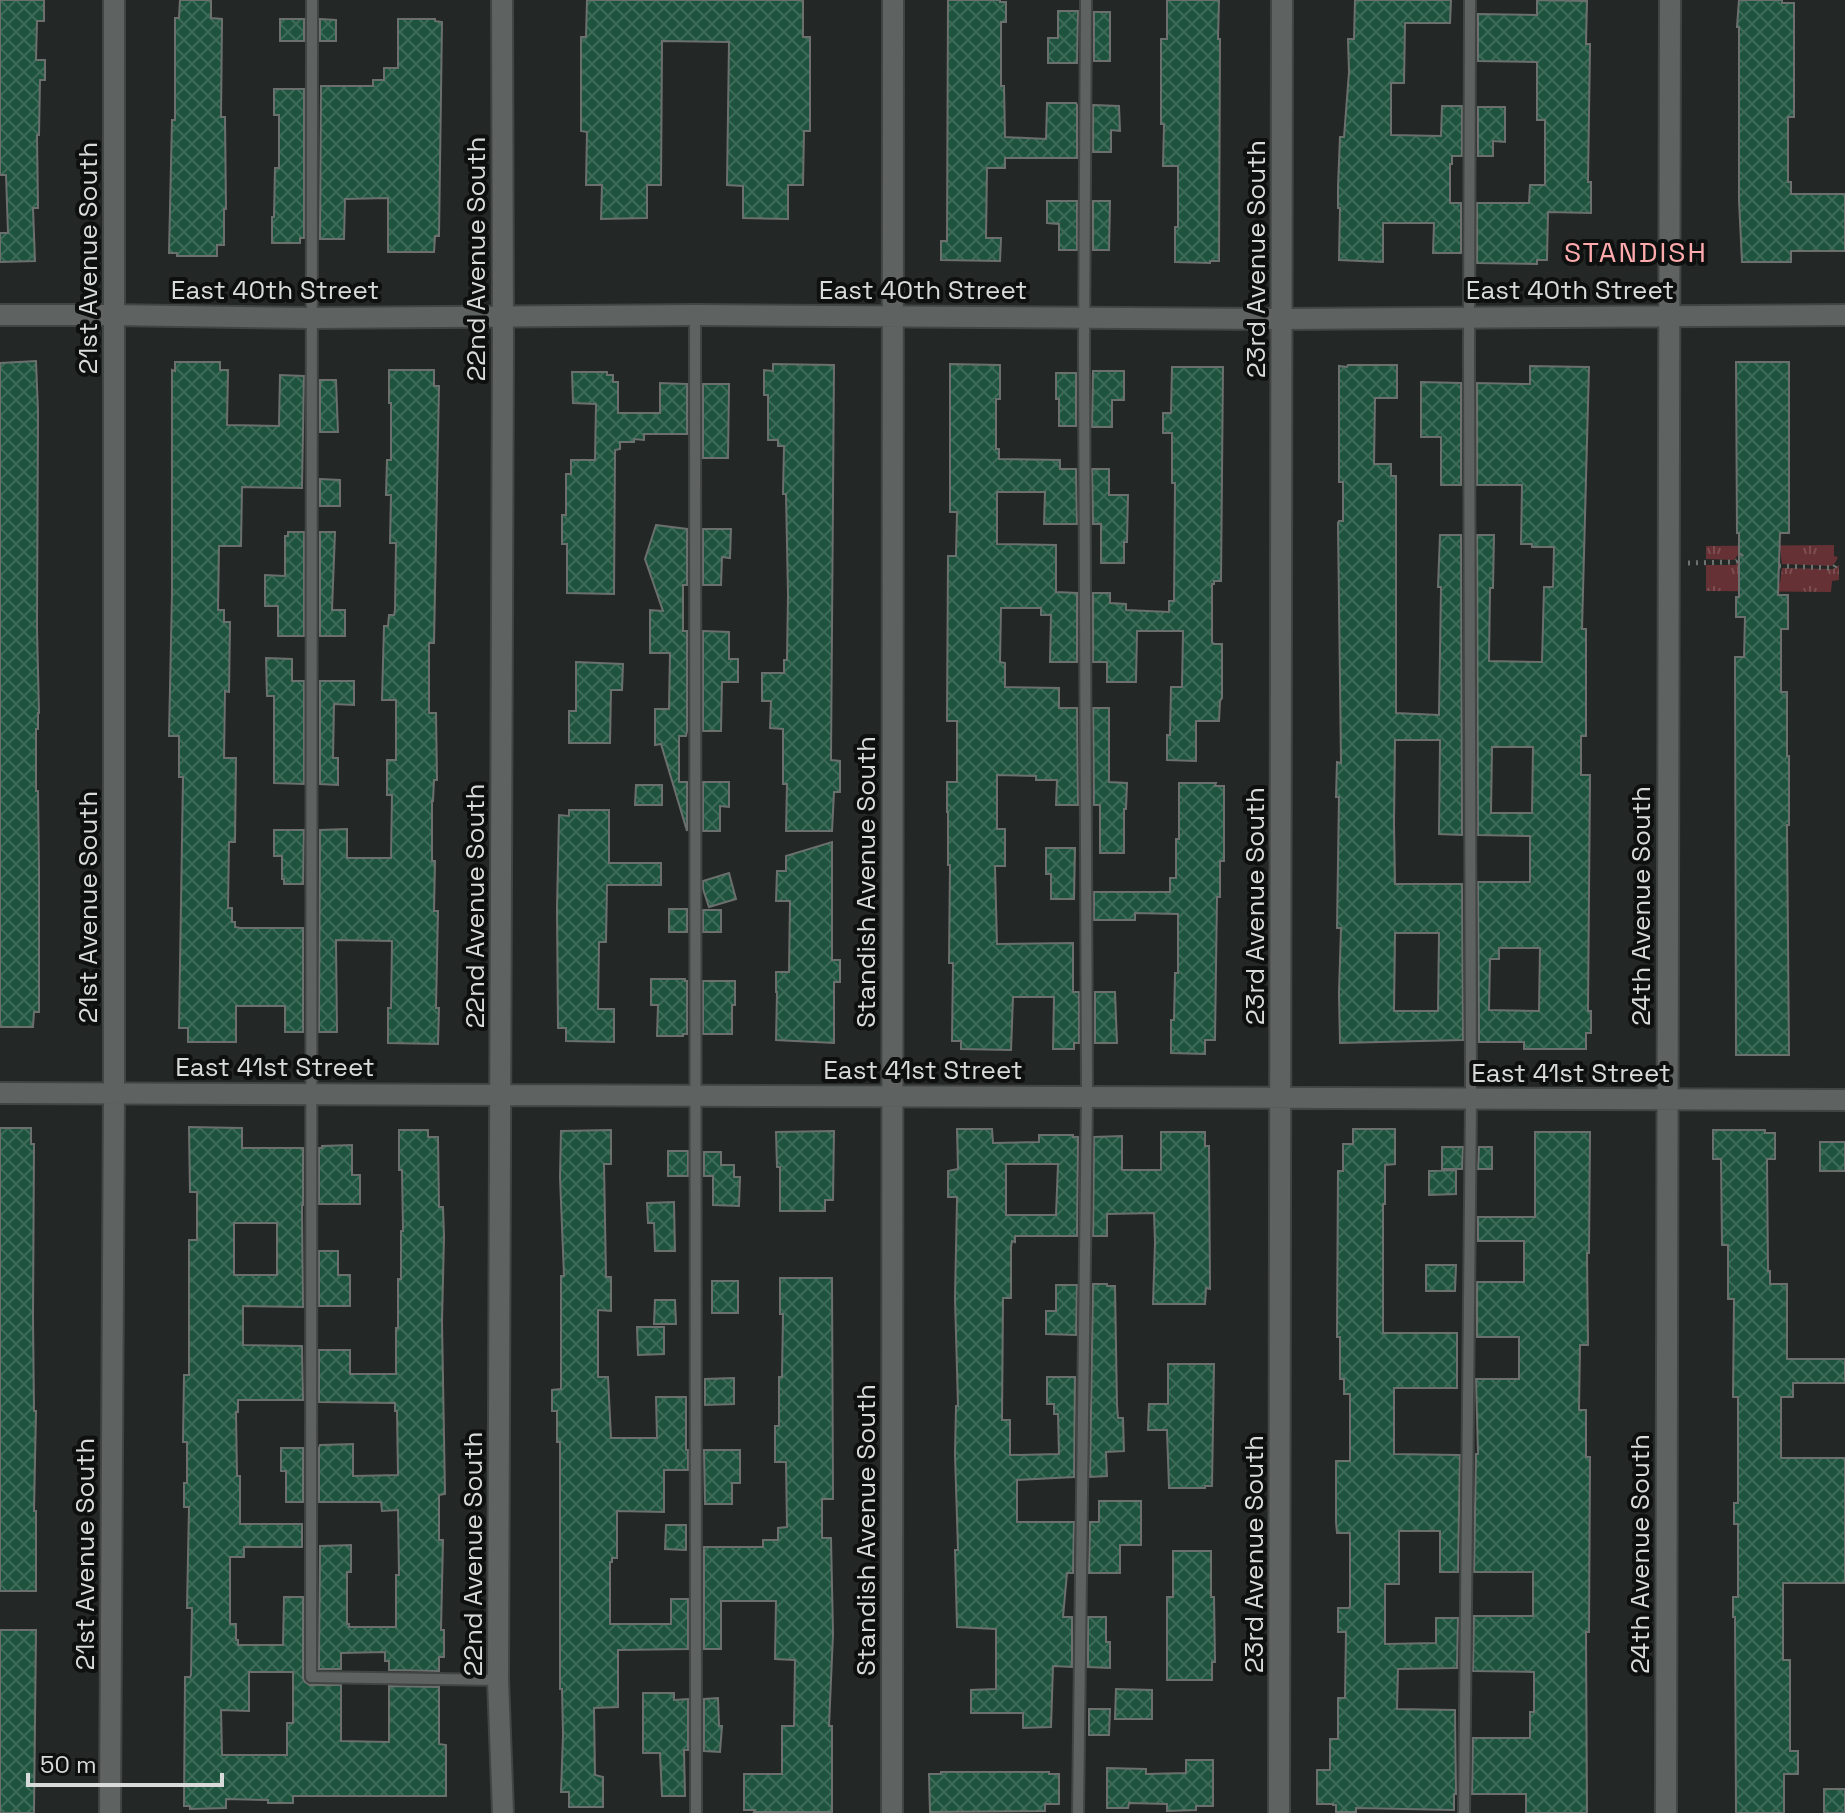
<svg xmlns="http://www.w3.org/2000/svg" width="1845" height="1813" viewBox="0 0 1845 1813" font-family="'Space Grotesk',sans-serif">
<defs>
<pattern id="grass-tufts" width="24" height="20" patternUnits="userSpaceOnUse" patternTransform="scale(2)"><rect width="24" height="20" fill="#663134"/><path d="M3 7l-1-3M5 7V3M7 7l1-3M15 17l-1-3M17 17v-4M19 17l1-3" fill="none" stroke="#7b4e51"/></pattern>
<pattern id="building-cross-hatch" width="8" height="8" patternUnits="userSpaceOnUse" patternTransform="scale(2)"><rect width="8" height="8" fill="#1e533e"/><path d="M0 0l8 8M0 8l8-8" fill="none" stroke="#3e6b59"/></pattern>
</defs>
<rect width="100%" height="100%" fill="#232725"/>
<path fill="url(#grass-tufts)" d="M1834,545v11l4,1 -3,6 -4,3 -49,-2 -2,-16 -36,-1 -10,13 -28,-1v-13z
M1739,562v21l40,1 1,-1 2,-15 51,1 6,-4v15l-7,1 -1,11 -125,-1v-26h29z"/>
<path fill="url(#building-cross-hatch)" stroke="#6b706e" stroke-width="2" fill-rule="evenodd" d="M0,0h44v21h-7l-1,39h9v20h-5l-1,55h-2l1,73h-5l2,53 -35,1v-29h8l-2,-58h-6z
M180,0h31v18l11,1 -1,98h4l1,92h-2v36h-7v11h-40v-3h-8l3,-133h3v-102h4z
M587,0h216v37h7v94h-6l-1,54h-15v34l-45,-1v-32l-16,-1 2,-143 -67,-1 -1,144h-14v33l-46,1 1,-34h-16l1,-53 -6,-1v-94h5z
M948,0h52v2h6v20h-5v64h3l1,51 41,2 1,-36h29l1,2v53h-72v10h-18l-1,70h15l-1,23 -59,-1v-19h6z
M1167,0h52l-1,39h2l-1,222h-9v2l-35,-1v-35h3v-61h-15l1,-42h-3v-85h6z
M1355,0h96l-1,23h-45l-1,60h-13v52l50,1 1,-30h20v50h-10v8h-2v39h11v50h-28l1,-30h-51v39l-44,-2 1,-52h-2v-21l2,-50h4l5,-65 -1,-33h6z
M1537,0l50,1 -1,43h4l-2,138h3v31l-43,-1 -1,48h-10v4l-60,-1v-60h52l1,-18h15v-65h-8v-58l-59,-1v-47l59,1z
M1739,0h43v3h12v114h-6v65h3v12h54v57h-54v11h-49l-3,-62v-173h-2z
M1058,11h20l-1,52h-29v-25h10z
M1094,12h16v49h-16z
M280,19h24v22h-24z
M320,19l16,1v21h-16z
M398,19h37v2l7,1 -3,214h-4l-1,16h-46v-54l-43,1 -1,40h-24l1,-153h52v-6h11v-12h14z
M274,89h30v149h-4v5h-28v-26h2l1,-49h4v-53h-5z
M1093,105l26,1 1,25 -9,-1v22h-18z
M1478,107h27v35l-12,-1v15h-15z
M1047,201h30v49h-18v-26l-12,-1z
M1093,201h17l-1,49h-16z
M36,361l2,50 -1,217 2,85h-1v16h-2v62h2l1,77v144h-5l-1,15h-33v-664z
M175,362h45v8h8l-1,55 52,1 1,-51 24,1 -2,112 -60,-1 -1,59h-22l-1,64h6v12h6l-1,70 -4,-1 -1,67h12l-1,84h-6l-1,66h4v14h3v5l5,1h63v104h-18v-26h-49v36h-48v-14h-9l4,-251h-4v-41h-10l3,-143v-223l3,1z
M1736,362h53v171h-9l-2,62h10v34h-7v63h6v64h2v69h-2l2,230h-53l-1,-398h9l1,-40h-9v-20h3v-64h-2z
M773,364l61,1 -3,395 9,1v31h-6l-2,39h-46l1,-47h-4v-55l-13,-1 1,-27h-9v-28h22v-13h3l1,-66 -2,-100h-3l1,-48h-6v-6h-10v-45h-4v-25l9,1z
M950,364l50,1v34h-4v50h3v10l61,1v9h16l1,55h-33l1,-32h-48v52l59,1v47l21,1v69h-27l1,-47h-10v-7h-40l-1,54 5,1v24l54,1v20h18l1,97h-22l1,-25h-21v-4l-39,-1v54h8v37h-10l2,78 76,-1v49h6v51h-5v6h-21l1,-52h-41l-2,53 -50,-1v-8h-9l1,-78h-4l1,-98h-2v-53h-1v-30h10v-61h-10l1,-165h8l1,-44h-7z
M1348,365h49v33h-22l-1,66h17v12h5v237l43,2 2,-128h-3l2,-52h21l1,300 -23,-1 1,-94h-45l-1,84 1,60h67l1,156 -123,3 -1,-50 2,-65h-4l2,-131h-3l1,-35 4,1 -3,-240 1,-2h4v-39h-4v-116l8,1zM1395,933h44l-1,78h-44z
M1530,366l59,1 -7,262h4v107h-5v39h9l-2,236h3v22h-5v16h-62v-7h-45l-1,-160h52v-46l-52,-1 -1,-300h17l-1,53h-3l-1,73 53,1 2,-75h9l1,-40h-22v-3h-11l1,-59h-45v-102l53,1zM1492,747h41l-1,66h-41zM1499,948h41l-1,63 -50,-1 1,-51h9z
M1172,367h51l-2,214h-7v3h-2v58l2,2h8v54l-2,3 -1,20h-23v40l-29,-1v-25h3l1,-48h11l1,-56h-46l-1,51h-29v-20h-14v-69h17v10l16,1v6l43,2v-11h5l1,-118h-3v-50h-9v-20h8z
M389,370h45v16h5l-5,257h-5v70h7l1,67h-3l-1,21h-1v60h3l-1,50h4l-2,97h3l-1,36 -50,-1v-35h3l1,-67 -56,-1 1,92h-18l1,-202 27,-1v29h44l1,-63h-5v-35h9v-60h-14l2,-74h4l1,-11h5l1,-5 1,-67h-6l1,-48h-5l1,-35h4v-57h-2z
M1093,371h31v29h-12v27h-20z
M572,372h35v3h6v7h5v31h42v-30l27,1v50h-43v6l-10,-1v3h-14v7l-5,1 -1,144 -47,-1v-49h-5v-29h4v-41h5v-14h24l1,-56 -23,-1z
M1056,373h20v53h-17v-27h-3z
M320,380h16l2,52h-18z
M1421,382l40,1v102h-20v-48h-20z
M703,384h26l-1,74h-25z
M1092,469h17v26h19l-1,47h-3v21h-23v-39h-8z
M320,479l20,1v26h-20z
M656,525l31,4v56h-4v46h4v100l-1,5h-7v46h8v49l-26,-87 -6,1v-36h14l1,-56h-20v-43l13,1 -18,-52z
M703,529h28l-1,29 -8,-1 -1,28h-18z
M288,532h16v104h-26v-30h-13v-31l20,1v-40h3z
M320,532h15l-3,78h13v26h-25z
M703,631l26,1v27h9v23h-16l-1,49h-18z
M266,658l26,1v22h12v103l-30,-1v-87h-7z
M576,662l47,2 -1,26h-11l-1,53h-41v-32h7z
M320,681h34v24l-20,-1 -1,54h5v27l-18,-1z
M1093,708h16v74l18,1 -1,26h-2v44h-24v-48h-6z
M703,782h26v25l-9,-1v25h-17z
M1179,783h37l-1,3h9v75h-4v36h-3l-2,143h-10v14l-34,-1v-33h3l1,-47h3v-59l-43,-1v7h-41v-28h76v-14h6v-39h3z
M636,785h26v20h-27z
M569,810h40v53h52v22h-54l-1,57h-7l-1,67h16v33l-48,-1v-13h-8l-1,-120 2,-93 10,1z
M274,830h30l-1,54h-19v-5h-2v-23h-8z
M832,842v118h8v22h-6v61l-58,-3 1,-48h-1v-20h13l1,-71h-14l1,-30h9v-15z
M1046,848h29l-1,51h-23v-25h-5z
M729,873l7,26 -27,8 -6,-18v-8z
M669,909h18v23h-18z
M703,910h18v22h-18z
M651,979h34v2h2v53h-4v2h-26l1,-31h-7z
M703,981h32v24h-3v29h-29z
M1095,992h20l2,51h-22z
M189,1127l53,1v20h61v57h-1l1,102 -60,-1v39l59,1 1,54h-65v12h-2l1,64h3v48h62v23h-58v10h-14v67h6v16h2v5h45l1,-48h19v81l2,4 5,3h31v56l48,1v-56l50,1v57l7,1v51h-153v7h-25v-3l-42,-1v9l-36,1v-3h-6l1,-129h5l1,-2 1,-67h-5l2,-101h-5v-24h3v-41h-4l1,-67h5v-135h8v-48h-7zM234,1223h43v52h-43zM249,1672h44v51h-6v32h-65l-1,-45 28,1z
M0,1128h31v16h3l-1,174 1,93h2l-2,100h2v80h-36z
M957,1129h35l1,14 46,-1v-7h34v2h5l-1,99h-62v6l-3,-1 -1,6v51h-8l-1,122h8v35l49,-1 -1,-40h-4v-10h-7v-27h28l-1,100 -57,3v42h57l-1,51h-6l-4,44h9v50l-19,-1 -2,61 -28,1v-15h-52v-23l25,-1v-60l-39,-2 -2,-77h3l-3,-95 1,-49h2l-3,-108 2,-98v-3h-9v-26l10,-2zM1006,1164h52l-2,51h-50z
M1353,1129h42v35l-10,1v39h-2v129h74v55h-63v66l66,1 -2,117h-18v-41h-41v53h-14v60l51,-1v-25h22l-1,50 -59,1 -1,40 58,1 1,84h-2v16l-98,-2v4h-20v-7h-3v-1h-16v-34h13v-31h8v-41h7l1,-66h-8v-24h11l1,-2v-73h-13l-1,-11v-61h14v-67h-6v-15h-4v-42h-3l1,-166h5v-27h10z
M399,1130h29v7h10l1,70h4l1,29 -2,86 3,172 -6,1v45h4l-2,90h3v27h-5v14l-50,-1v-9h-4v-9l-44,1v16h-22l1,-123 31,-1v27h-4v52h2v3h47v-52h3l-1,-65 -16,1 -1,-9h-62v-54l1,-3 33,-1v32l45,-1 -1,-64h-2v-8l-76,-1v-52h31v24h46v-46h2v-49h3v-48h2l-1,-61h-3z
M611,1130v34h-7l2,113h5v34l-13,-1v67h10l3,61h46l-1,-41h30v53h2v20h-24v42l-47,-1v47h-5v4h-2v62h61v-25h17v50l-70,1v57l-24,1 1,67 8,2v30h-34v-15h-8l2,-57 -1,-46h-2v-247h-3v-31h-5v-21l9,-1v-113h3l-4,-99 1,-46z
M1713,1130h52v3h10v26h-8l1,112h2v13h17v75h58v24h-52v14h-12v61h64v125h-62v77h7v91h8v23h-14v39h-48l-1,-196h-2v-20h5v-73h-4v-21h4v-106h-5l1,-98h-6v-54h-6l-1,-86h-8z
M834,1131l-1,69h-8v11h-45v-44h-3l-1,-35z
M1161,1132h44v14h4l1,143 -4,-1 -1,16h-52l2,-62 -1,-29 -47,1v22h-14l1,-99 28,-1v34h39z
M1535,1132h55l-1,121h-2l1,92h-8l-1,65h7v47h4l-1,175h-3l1,181h-61v-19h-54l1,-56h57v-26h4v-40l-61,-1v-4l1,-51h59v-44h-59l2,-118h2l-2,-75h43v-42h-42v-55h47v-41h-46v-24h57z
M1820,1142h25v29h-25z
M352,1145v30h8v29h-41v-56h3v-2z
M1442,1147h21l-1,22h-20z
M1479,1147h13v22h-14z
M668,1151h20v25h-20z
M704,1152h17v13h13v12h6l-1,29 -26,-1v-29h-9z
M1456,1170v24l-27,1v-24z
M674,1202l1,49h-20l-1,-28h-6l-1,-20z
M319,1251h19v24h12v31h-31z
M1426,1265h30l-1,26h-29z
M780,1278h52l1,221h-11v39h9l2,96 -4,92h3v86h-78l1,-2h-11v-36h38v-48h12l1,-66 -20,-1 1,-58h-55v48h-17v-102h59v-7h15v-12l9,-1 -1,-65h-11v-36h4v-49h3l1,-63h-3z
M712,1281h26v32h-26z
M1093,1284h14v2h8l2,119 1,13h5l1,33 -18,1 1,24 -17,1z
M1056,1285h21l-1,50 -30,-1v-23h10z
M655,1300h20l1,24h-22z
M637,1327h27v27l-26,1z
M1168,1364h46l-2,122h-7v2h-36l-2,-58h-19l1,-26h19z
M734,1378v26l-29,1v-26z
M281,1448h22v54h-17v-31h-5z
M704,1450h36v33h-8v21h-27z
M1099,1501h42v44h-21v28h-31l1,-51h9z
M666,1525h20v25l-21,-1z
M1173,1551h38v46h3l1,65h-3v18h-45v-83h6z
M1088,1617h18v25h4v26l-22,-1z
M0,1630h36l-2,183h-34z
M1116,1689l36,1v29h-37z
M643,1693h31v7l14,-1v51h-4l1,46h-23l-2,-43h-17z
M718,1698l1,28h3l-2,26 -16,-1v-52z
M1089,1709h21l-1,26h-20z
M1186,1760h27v46h-17v4l-29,1v-7l-38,-1 -1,5h-21v-40l39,1v5l40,-1z
M941,1772h108v2h10v30h-14v7l-115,1 -1,-38h12z
M1824,1789h21v24h-21z"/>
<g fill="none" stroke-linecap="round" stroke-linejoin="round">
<g stroke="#414543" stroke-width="14">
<path id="lane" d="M312,0l-1,1677 187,3
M695,315l1,1498
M1078,1813l9,-717 -3,-745 2,-351
M1464,1813l7,-714 -2,-747 1,-352"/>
</g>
<g stroke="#414543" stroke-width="24">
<path id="street" d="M502,0l1,341 -5,1339 5,133
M0,315h114l197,3 384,-3 587,4 563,-4
M0,1093l1845,7
M110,1813l4,-720v-1093
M892,1813l1,-1813
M1279,1813l3,-1813
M1666,1813l4,-1813"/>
</g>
<path stroke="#6e7270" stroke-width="5" stroke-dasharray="2 6" stroke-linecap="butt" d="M1688,563l46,-1 3,-1 6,-9h3
M1779,566l55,2 4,-7"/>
<use href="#lane" stroke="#5e6361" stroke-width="10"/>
<use href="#street" stroke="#5e6361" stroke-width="20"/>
</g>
<g text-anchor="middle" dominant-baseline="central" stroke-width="8" stroke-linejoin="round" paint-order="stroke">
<g font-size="26" fill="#d8dbda" stroke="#0e0f0f">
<text transform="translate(88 258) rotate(-90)">21st Avenue South</text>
<text transform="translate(476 259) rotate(-90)">22nd Avenue South</text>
<text transform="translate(1256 259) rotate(-90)">23rd Avenue South</text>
<text x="275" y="290">East 40th Street</text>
<text x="923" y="290">East 40th Street</text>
<text x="1570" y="290">East 40th Street</text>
<text transform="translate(866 882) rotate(-90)">Standish Avenue South</text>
<text transform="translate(475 906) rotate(-90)">22nd Avenue South</text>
<text transform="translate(1255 906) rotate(-90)">23rd Avenue South</text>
<text transform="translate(1641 906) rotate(-90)">24th Avenue South</text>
<text transform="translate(88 907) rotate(-90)">21st Avenue South</text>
<text x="275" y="1067">East 41st Street</text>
<text x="923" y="1070">East 41st Street</text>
<text x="1571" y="1073">East 41st Street</text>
<text transform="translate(866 1530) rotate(-90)">Standish Avenue South</text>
<text transform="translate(85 1554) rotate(-90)">21st Avenue South</text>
<text transform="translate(473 1554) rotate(-90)">22nd Avenue South</text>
<text transform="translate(1254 1554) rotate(-90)">23rd Avenue South</text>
<text transform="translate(1640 1554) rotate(-90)">24th Avenue South</text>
</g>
<g font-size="28" letter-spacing="2" fill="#ffaaac" stroke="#0e0f0f">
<text x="1636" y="252">STANDISH</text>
</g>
</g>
<path d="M28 1773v12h194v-12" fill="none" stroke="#d8dbda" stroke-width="4"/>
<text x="40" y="1773" font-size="24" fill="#d8dbda" stroke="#0e0f0f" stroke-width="6" paint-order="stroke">50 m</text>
</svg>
